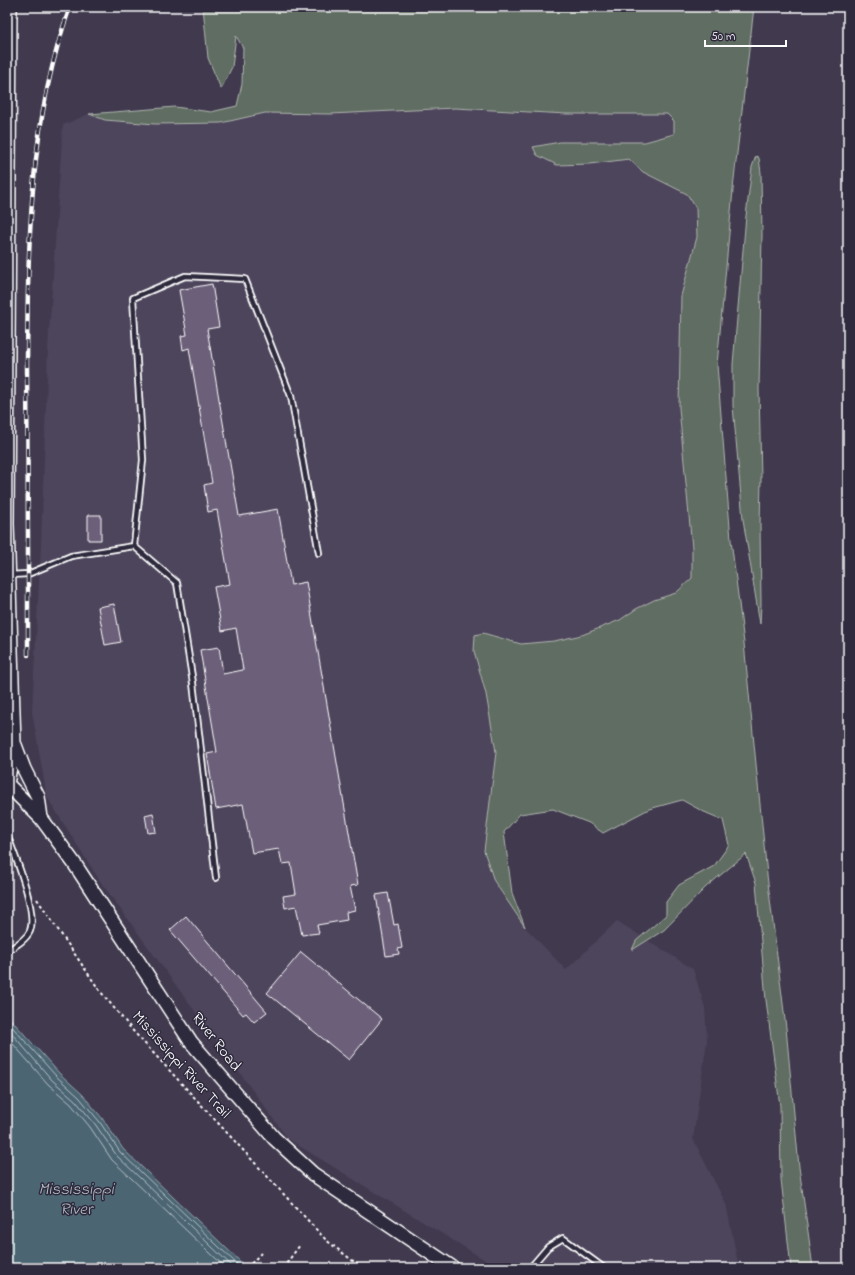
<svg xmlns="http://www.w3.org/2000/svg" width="855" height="1275" viewBox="0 0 855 1275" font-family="'Indie Flower',sans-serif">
<rect width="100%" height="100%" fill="#413a4f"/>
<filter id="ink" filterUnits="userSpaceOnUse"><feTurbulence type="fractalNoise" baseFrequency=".025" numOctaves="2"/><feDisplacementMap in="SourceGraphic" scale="8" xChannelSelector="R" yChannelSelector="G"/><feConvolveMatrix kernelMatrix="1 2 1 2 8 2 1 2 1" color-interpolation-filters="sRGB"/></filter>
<g filter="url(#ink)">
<path fill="#4e455c" d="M455,108l112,6h101l6,7v13l-29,8h-85l-3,23 33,-1 39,-5 14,13 44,22 9,14 1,29 -16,59 -2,112 13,140v30l-16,15 -22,7 -18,9 -16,11 -38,15 -28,6 -33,3 -38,-11 -9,18 12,43 10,58 -12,99 10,30 31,46 41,43 51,-49 76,48 12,39 2,32 -14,99 33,65 13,64h-241l-210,-129 -188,-258 -53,-84 -15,-86 9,-165 7,-197 15,-224 26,-11 16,6 116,3 44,-10 65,1z"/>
<path fill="#606d62" stroke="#b0b6b0" d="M203,7h551l-20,172 -17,186 14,175 13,103 23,232 19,153 13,139 14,101h-22l-10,-89 -1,-73 -14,-106 -10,-117 -10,-29 -40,33 -42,43 -32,20 4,-9 30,-26v-13l13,-17 35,-19 15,-21 -6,-25 -21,-9 -20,-11 -33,9 -46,24 -14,-10 -36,-14 -33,5 -16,18 8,61 13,34 -31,-46 -10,-30 12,-99 -10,-58 -12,-43 1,-16 8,-2 38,11 33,-3 28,-6 38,-15 16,-11 18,-9 22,-7 16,-15v-30l-13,-140 2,-112 16,-59 -1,-29 -9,-14 -44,-22 -14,-13 -39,5 -33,1 -20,-10 -4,-8 27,-5h85l29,-8v-13l-7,-7h-100l-112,-6 -125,6 -65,-1 -44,10 -66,1 -50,-4 -16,-6 86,-7 36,5 26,-6 5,-22 1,-36 -7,-12 -4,31 -11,22 -13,-31z
M756,156l3,2 2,15 1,62 -3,154 2,90 -1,46 1,79 -1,20 -17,-105 -10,-113v-42l13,-148 6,-49z"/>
<path fill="#4c6573" stroke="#94a3ab" d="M7,1015l52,58 23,21 20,24 21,31 124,119h-240z"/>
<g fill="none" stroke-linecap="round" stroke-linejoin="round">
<path stroke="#b7c1c7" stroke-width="1" d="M7,1021l49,55 23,21 20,24 21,31 121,116
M7,1028l45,52 23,20 20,24 22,32 117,112
M7,1037l41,47 23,20 19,23 22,33 114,108"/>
</g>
<path fill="#6c5e7a" stroke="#fff" d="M212,284l7,43 -12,2 32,187 39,-7 13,76 15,-3 52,303 -8,1 5,24 -9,2 1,8 -30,5 2,8 -17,2 -6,-29 -11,2 -2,-12 13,-2 -5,-31 -9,1 -3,-15 -27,4 -9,-49 -27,5 -9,-55 10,-2 -17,-102 19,-3 4,27 20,-4 -7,-42 -14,3 -8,-44 16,-3 -13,-74 -9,2 -4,-27 8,-2 -23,-135 -6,2 -2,-14 6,-1 -8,-45z
M88,515h13v25h-13z
M114,604l7,38 -16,3 -7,-38z
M153,813l3,19 -8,1 -3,-18z
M388,893l6,32 4,-1 4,24 -4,1 1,5 -13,2 -10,-61z
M186,916l81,96 -13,10 -8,-9 -3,2 -73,-85z
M301,952l81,67 -33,41 -82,-67z"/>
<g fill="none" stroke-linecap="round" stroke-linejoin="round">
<g stroke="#fff" stroke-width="8">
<path id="lane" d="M134,546l43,37 16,100 23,195
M10,575l18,-1 43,-18 63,-10 9,-86 -10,-162 52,-22 60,3 46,117 28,157
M7,834c7,20 31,77 23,97 -4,9 -15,15 -23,20
M530,1268l18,-21 15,-9 41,30"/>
</g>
<g stroke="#fff" stroke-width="16">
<path id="secondary" d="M15,745l9,24 14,28 3,21
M7,784l7,-40 -7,-220 3,-517
M7,784l34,34 33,45 117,179 83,96 39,36 140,94"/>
</g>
<path stroke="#fff" stroke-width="2" stroke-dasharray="3 3" stroke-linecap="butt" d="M37,899l63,92 34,41 192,208 36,28
M247,1268l14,-15
M283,1268l17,-23"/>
<use href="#lane" stroke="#2f2a3d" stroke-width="4.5"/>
<use href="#secondary" stroke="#2f2a3d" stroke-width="13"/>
<g stroke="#fff" stroke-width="4.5">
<path id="rail" d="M28,655c0,-39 0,-78 0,-118 0,-58 -1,-116 -1,-174 1,-118 2,-243 43,-356"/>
</g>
<use href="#rail" stroke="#2f2a3d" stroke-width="3" stroke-dasharray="9" stroke-linecap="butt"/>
</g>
</g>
<g text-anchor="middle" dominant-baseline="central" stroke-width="3" stroke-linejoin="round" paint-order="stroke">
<g font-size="16" fill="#fff" stroke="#2f2a3d">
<text transform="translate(216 1042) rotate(52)">River Road</text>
<text transform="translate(181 1065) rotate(48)">Mississippi River Trail</text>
</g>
<g font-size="17" font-style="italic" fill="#aebac0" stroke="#2f2a3d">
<text x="76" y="1189">Mississippi<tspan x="76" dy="20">River</tspan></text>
</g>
</g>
<rect width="855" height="1275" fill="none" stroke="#2f2a3d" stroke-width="24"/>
<rect x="12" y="12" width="831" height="1251" fill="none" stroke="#fff" stroke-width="1.5" filter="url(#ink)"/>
<path d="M705 40v6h81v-6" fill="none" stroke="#ffffff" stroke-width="2"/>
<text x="711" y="40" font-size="12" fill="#ffffff" stroke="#2f2a3d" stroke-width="3" paint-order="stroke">50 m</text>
</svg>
